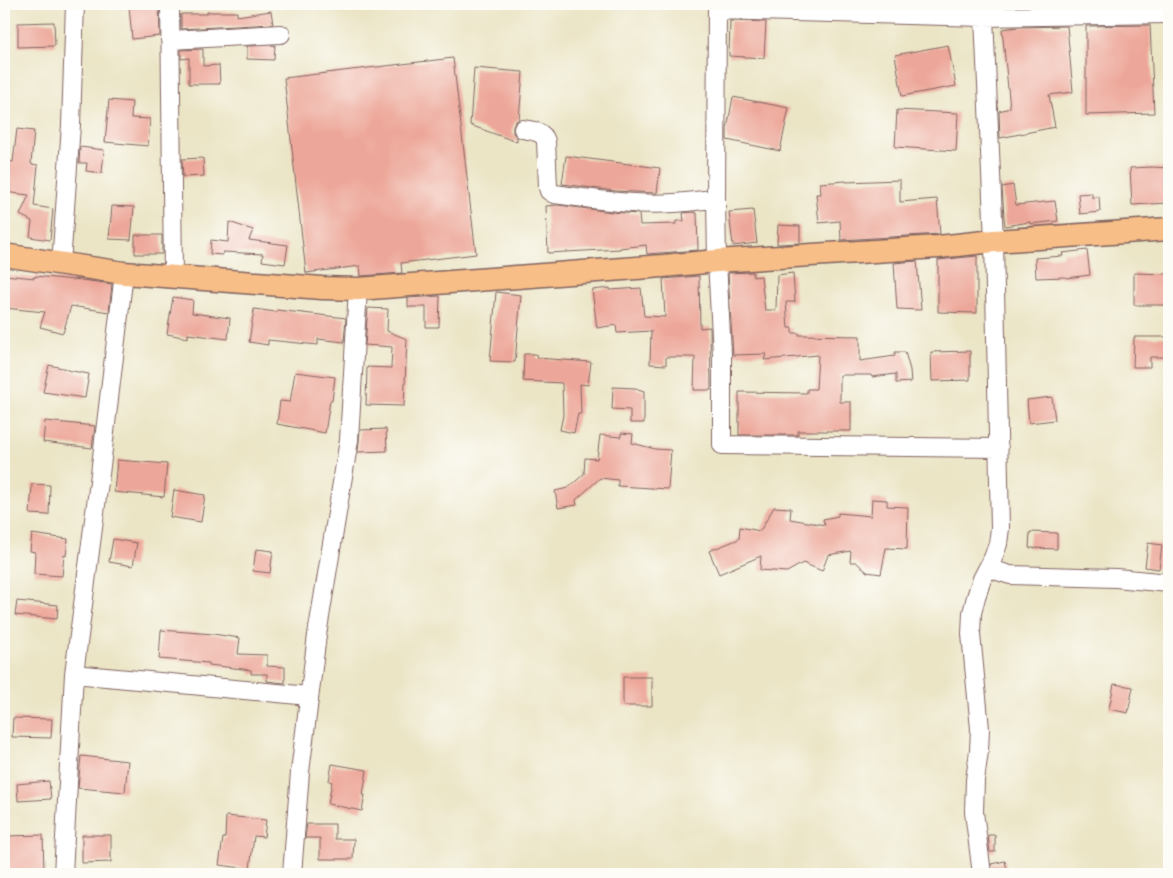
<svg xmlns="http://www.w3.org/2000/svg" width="1173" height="878" viewBox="0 0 1173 878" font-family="Vollkorn,serif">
<rect width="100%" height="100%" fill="#fdfcf7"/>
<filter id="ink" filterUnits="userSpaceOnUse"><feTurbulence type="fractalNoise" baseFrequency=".02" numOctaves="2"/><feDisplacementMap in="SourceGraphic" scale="10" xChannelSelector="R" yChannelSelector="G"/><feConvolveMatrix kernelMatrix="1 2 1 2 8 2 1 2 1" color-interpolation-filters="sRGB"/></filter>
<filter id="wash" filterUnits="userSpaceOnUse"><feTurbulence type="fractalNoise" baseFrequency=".0096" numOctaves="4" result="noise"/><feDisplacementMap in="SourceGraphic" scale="20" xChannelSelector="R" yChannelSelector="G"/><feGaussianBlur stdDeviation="1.12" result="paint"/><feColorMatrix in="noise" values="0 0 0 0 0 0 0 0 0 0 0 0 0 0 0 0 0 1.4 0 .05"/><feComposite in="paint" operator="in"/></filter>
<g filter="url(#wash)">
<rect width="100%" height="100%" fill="#ebe5c6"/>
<g id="blocks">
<path fill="#eda79a" d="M159,4l1,32 -28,3 -3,-33z
M271,11l2,13 -92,5v-15h26v-2h30v4z
M730,21l36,1 -2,36 -35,-2z
M54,22l1,24 -37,1v-24z
M1150,25l4,88 -68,2v-89z
M1067,26l6,66 -24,3 6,32 -55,11 -1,-27 11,-3 -8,-79 16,-2z
M275,45l-1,15 -27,-1v-13z
M948,45l8,41 -54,10 -7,-41z
M203,49v17l16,-1 1,19h-31v-26l-8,1v-9z
M453,58l23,196 -75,9 1,10 -41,3 -1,-10 -54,7 -22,-195z
M474,68l49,4 -4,47 -4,3 -2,5v6l4,5v4l-47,-17z
M733,97l56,11 -9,43 -53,-11v-11z
M109,100l23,2 -1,16 19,1 -2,27 -43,-4z
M897,110l61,3 -2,38 -61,-4z
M17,129l17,2 -3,33 7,1 -4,41 19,3 -3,31 -20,-3 2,-16 -12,-6 9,-20 -25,-3 4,-31 5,1z
M80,147l24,3 -2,23 -16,-2 1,-8h-8z
M566,156l94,12 -3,25 -42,-2 -53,-7z
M203,158l1,18 -21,1 -1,-18z
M1152,167l17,1v35l-37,2 -2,-37z
M900,180v22l37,-3 3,35 -99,6 -1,-19 -21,2 -3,-29h5l-1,-11 26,-2v1z
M1013,185l3,20 39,-4 3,20 -28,3v-2l-25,4 -1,-9 -2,-30z
M1092,193v5l7,-2 1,16 -20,2 -2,-20z
M558,205l54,7 27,2 1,11 36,-1v-3h8l-1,-8 10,-1 4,1 1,37 -51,4 -1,-9 -26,3v1l-72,4 -2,-47z
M112,206l22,1 -3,33 -22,-1z
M753,210l4,33 -24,3 -4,-34z
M229,222l24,8 -4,10 39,5 -3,19 -23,-3 1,-7 -40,-2 -1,3 -12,-1 1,-14 17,2z
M778,225l22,1v17l-23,1z
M135,235h27v19h-27z
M1087,250l3,25 -24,3v-1l-30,1 -1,-20 28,-2 -1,-3z
M977,256v57l-39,-1v-52z
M917,261l4,49 -24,-1 -3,-46z
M753,272v5l8,-1 4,34h11l1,-35 16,-2 2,29h-9l2,26h4v5h7v2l61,1v25l35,-5v-4h10l5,18 1,12 -15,1v-9l-24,3 -1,-2h-31v27h11v29h-53v4h-59v-43l68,1v-4h9l2,-34 -54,5 2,-6 -33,1 -5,-82z
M1134,273l35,1v31h-35z
M4,275l31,3v-2l39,4v-1l38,5 -3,28 -38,-6 -8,27 -23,-6 5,-15 -41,-4z
M699,276l1,52 10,-1 1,63h-17l1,-33h-29v8l-16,-1 1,-33 -34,2 -1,-8 -19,3 -5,-38 18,-2v2l31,-2 3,28 21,1 -2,-38z
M496,292l25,3 -6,67 -25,-1z
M440,296l-1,31h-13v-20h-18v-9z
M173,297l20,3 -1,13 38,5 -2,21 -40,-5v4l-21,-4z
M368,308l20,1 -1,22 20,8 -3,67 -38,-1 1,-38 24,1 1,-21 -27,-2z
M254,309l22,3 1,-2 69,8 -2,24 -26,-3v6l-50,-5v5l-19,-3z
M1134,337h35v20h-19v10h-17z
M970,351v29l-38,1 -1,-29z
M524,354h12l1,4 54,4 -3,23 -8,-1 1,30h-3l-4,19 -14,-3 3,-15 -1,-32 -39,-2z
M49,365l18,4v1l22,4 -4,24 -42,-6z
M295,372l40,5 -3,24h-2l-5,32 -48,-9 3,-23 10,1z
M613,387l22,1 9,3v32h-14v-13l-18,-1z
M1052,397l3,23 -26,3 -2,-23z
M45,421l50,5 -3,22 -49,-6z
M386,429l1,22 -29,1 2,-22z
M621,433l12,1 -1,9 23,6 16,1 -3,39 -50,-3v-6l-18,-2 -24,22 1,5 -19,3 -3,-17 13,-3 16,-14 1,-16 12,1 3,-24 21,2z
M117,460l50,4 -3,33 -50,-5z
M32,484l18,1 -1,30 -19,-1z
M174,490l31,5 -4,27 -31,-5z
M872,499l15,1v6l21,1 -1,42 -21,-1 -5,26 -14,-2 -11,-10h-6l1,-11 -23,4 -6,16 -19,-8 -16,9 -27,-2 1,-14 -42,18 -10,-23 30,-12 1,-12 20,4 14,-24 17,1 -1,11 35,6 -2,-6 15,-3v-3l33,3z
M1030,532l27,1v16l-28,-1z
M32,534l36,5 -2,17 -2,-1 -2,21 -28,-2 1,-22 -5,-1z
M113,539l24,4 -4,23 -24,-4z
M1148,543l14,2 -3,24 -14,-2z
M256,549l17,2 -3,22 -17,-2z
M17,601l41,4 -1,14 -42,-4z
M161,630l52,4 27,4 -2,16 29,1v11l18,1v16l-18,-2v-7h-16v-4l-42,-5v-2l-50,-4z
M623,677h29v29h-29z
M1114,684l19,3 -5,26 -19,-4z
M13,718l39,1 -1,19 -39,-1z
M81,756l47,5 -3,31 -47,-4z
M332,764l35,6 -4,25h2l-3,16 -34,-7 4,-22 -3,-1z
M49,781l2,18 -33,2 -1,-17z
M226,816l40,4 -2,17 -10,-1 -4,33 -31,-4 4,-27h2z
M307,824h28v15h19l-1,20h-33v-21h-15z
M43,835l1,39h-40v-38z
M82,835h29v27l-29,1z
M988,835h7v17h-5z
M1005,861l3,13h-16l-1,-10z"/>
</g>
</g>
<g filter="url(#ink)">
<use href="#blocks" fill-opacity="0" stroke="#826461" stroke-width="1"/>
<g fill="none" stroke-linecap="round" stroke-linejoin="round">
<g stroke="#826461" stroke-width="20">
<path id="minor" d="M170,4l3,273
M717,4l-1,195 1,62 5,93v91l277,3
M717,10l267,7 185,-3
M170,40l111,-6
M523,129c9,2 20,2 23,12l2,46 1,4 5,3c38,5 81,12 120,9 14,-1 28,-3 42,-4
M61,264l10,-139 4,-121
M988,568l22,7 106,3 53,5
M74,674l235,22
M63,874l11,-200 26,-200 24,-201
M292,874l8,-102 17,-137 32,-195 9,-151
M982,874l-8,-62 1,-32 4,-29 1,-22 -9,-95 1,-21 4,-16 6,-18 11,-21 5,-14 2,-16 -6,-287 -10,-224"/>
</g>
<g stroke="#826461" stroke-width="25">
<path id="major" d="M4,255l120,18 198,15 36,1 305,-23 54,-5 221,-14 56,-6 175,-12"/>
</g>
<use href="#minor" stroke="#fff" stroke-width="18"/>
<use href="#major" stroke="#f7be87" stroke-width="22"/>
</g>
</g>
<rect width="1173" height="878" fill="none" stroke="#fdfcf7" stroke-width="20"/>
</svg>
